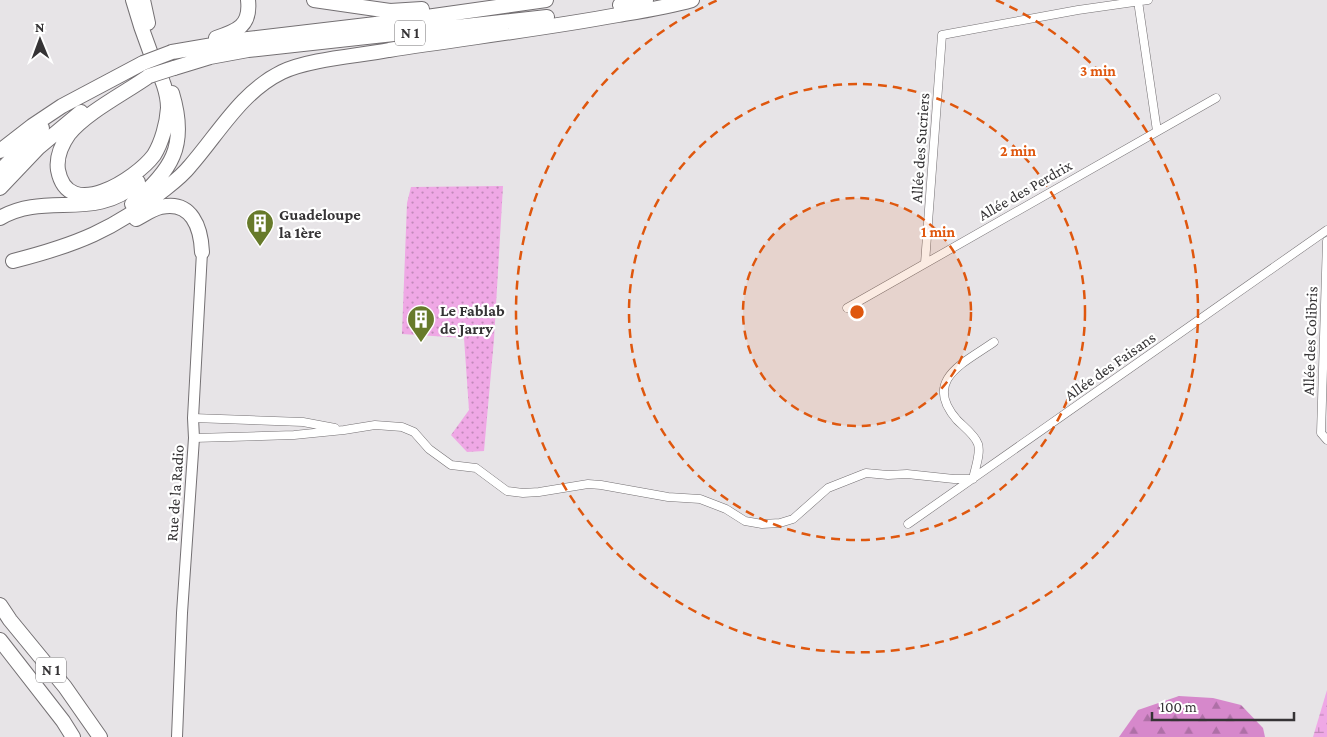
<svg xmlns="http://www.w3.org/2000/svg" width="1327" height="737" viewBox="0 0 1327 737" font-family="'Crimson Pro',serif">
<defs>
<pattern id="grass-dots" width="8" height="8" patternUnits="userSpaceOnUse" patternTransform="scale(1.25)"><rect width="8" height="8" fill="#efa8e5"/><path d="M2 2h.1M6 6h.1" fill="none" stroke="#c289ba" stroke-width="1.8" stroke-linecap="round"/></pattern>
<pattern id="forest-firs" width="22" height="20" patternUnits="userSpaceOnUse" patternTransform="scale(1.25)"><rect width="22" height="20" fill="#d688cb"/><path d="M5 1l3.5 6h-7zM16 11l3.5 6h-7z" fill="#ae70a6"/></pattern>
<pattern id="wetland-marsh" width="20" height="14" patternUnits="userSpaceOnUse" patternTransform="scale(1.25)"><rect width="20" height="14" fill="#efa8e5"/><path d="M1 5h8M5 5V1M11 12h8M15 12V8" fill="none" stroke="#c289ba"/></pattern>
</defs>
<rect width="100%" height="100%" fill="#e7e4e7"/>
<path fill="url(#grass-dots)" d="M503,186l-9,153 -10,112 -17,1 -16,-17 18,-25 -5,-72 -62,-4 5,-131 4,-16z"/>
<path fill="url(#forest-firs)" d="M1179,696l34,2 28,7 22,23 2,9h-146l19,-27z"/>
<path fill="url(#wetland-marsh)" d="M1327,690v47h-14z"/>
<g fill="none" stroke-linecap="round" stroke-linejoin="round">
<g stroke="#747073" stroke-width="9">
<path id="street" d="M1138,1l19,130
M1327,241l-6,192 6,7
M925,263l17,-228 136,-25 70,-10
M847,308l369,-210
M193,418l110,4 32,6
M194,438l100,-3 50,-5 31,-5 27,2 12,5 15,17 22,16 25,3 31,23 16,2 16,-1 49,-8 13,1 67,12 32,2 26,10 19,12 17,3 18,-1 13,-4 35,-31 38,-15 22,2 19,-1 47,5h19c2,-11 8,-25 5,-35 -3,-9 -14,-17 -21,-24 -35,-40 7,-57 37,-78
M908,524l419,-294"/>
</g>
<g stroke="#747073" stroke-width="12">
<path id="secondary" d="M177,737l5,-124 12,-175 -1,-20 9,-166"/>
</g>
<g stroke="#747073" stroke-width="16">
<path id="highway" d="M133,0c5,18 11,36 18,54 7,17 17,35 17,54 -1,15 -6,34 -14,47 -18,24 -86,68 -96,15 -2,-13 4,-26 11,-36 18,-22 56,-41 80,-58
M143,0l5,23
M314,0l76,11 32,-2
M620,5l26,-5
M216,38c21,-7 35,-12 32,-38
M172,52l76,-13 136,-16 162,-23
M174,68l36,-11 38,-7 299,-33
M0,151l32,-25 30,-20 81,-43
M0,171l42,-43
M0,188l39,-41 42,-35
M132,204c40,-34 56,-58 40,-111
M0,218c46,-27 95,4 138,-36
M136,219c8,-4 16,-10 25,-12 31,-7 40,21 41,45
M13,261c63,-16 101,-31 152,-72 9,-7 18,-14 25,-23 29,-33 51,-74 92,-94 28,-13 76,-16 107,-22 76,-12 153,-21 229,-35 24,-4 50,-8 74,-15
M0,605l10,15 55,67 35,50
M0,640l63,81 10,16"/>
</g>
<use href="#street" stroke="#fff" stroke-width="8"/>
<use href="#secondary" stroke="#fff" stroke-width="10"/>
<use href="#highway" stroke="#fff" stroke-width="14"/>
<g stroke="#747073" stroke-width="16" stroke-linecap="butt">
<path id="highway-bridge" d="M143,63l29,-11
M149,76l25,-8"/>
</g>
<use href="#highway-bridge" stroke="#fff" stroke-width="14"/>
</g>
<circle cx="857" cy="312" r="114" fill="#df570e" fill-opacity=".12"/>
<g fill="none" stroke="#df570e" stroke-width="2.5" stroke-dasharray="9 6">
<circle cx="857" cy="312" r="114"/>
<circle cx="857" cy="312" r="228"/>
<path d="M996 0A341 341 0 1 1 718 0"/>
</g>
<defs>
<g id="building-pin" transform="scale(1.4375)"><path d="M0 17L-7.5 6A9.5 9.5 0 1 1 7.5 6Z" fill="#677a2a" stroke="#fff"/><path d="M-4-6H4V6H1V3H-1V6H-4ZM-2.5-4.3h1.7v1.8h-1.7ZM.8-4.3h1.7v1.8H.8ZM-2.5-1h1.7V.8h-1.7ZM.8-1h1.7V.8H.8Z" fill="#fff"/></g>
</defs>
<g fill-rule="evenodd">
<use href="#building-pin" x="260" y="223"/>
<use href="#building-pin" x="421" y="319"/>
</g>
<g text-anchor="middle" dominant-baseline="central" stroke-width="4.5" stroke-linejoin="round" paint-order="stroke">
<g fill="#fff" stroke="#727072" stroke-width="1">
<rect x="395" y="20.5" width="30" height="25" rx="4"/>
<rect x="36" y="657.5" width="30" height="25" rx="4"/>
</g>
<g font-size="15" font-weight="bold" fill="#353335">
<text x="410" y="33">N 1</text>
<text x="51" y="670">N 1</text>
</g>
<g font-size="16" fill="#353335" stroke="#fff">
<text transform="translate(920 148) rotate(-86)">Allée des Sucriers</text>
<text transform="translate(1025 190) rotate(-30)">Allée des Perdrix</text>
<text transform="translate(1310 341) rotate(-88)">Allée des Colibris</text>
<text transform="translate(1110 366) rotate(-35)">Allée des Faisans</text>
<text transform="translate(175 493) rotate(-86)">Rue de la Radio</text>
</g>
<g font-size="16" font-weight="bold" fill="#353335" stroke="#fff" text-anchor="start">
<text x="279" y="214">Guadeloupe<tspan x="279" dy="18">la 1ère</tspan></text>
<text x="440" y="310">Le Fablab<tspan x="440" dy="18">de Jarry</tspan></text>
</g>
</g>
<circle cx="857" cy="312" r="8" fill="#df570e" stroke="#fff" stroke-width="2.5"/>
<g font-size="15" text-anchor="middle" font-weight="bold" fill="#df570e" stroke="#fff" stroke-width="4.5" stroke-linejoin="round" paint-order="stroke">
<text x="1098" y="76">3 min</text>
<text x="1018" y="156">2 min</text>
<text x="938" y="237">1 min</text>
</g>
<g transform="translate(40 40) rotate(359)" stroke="#ffffff" stroke-width="4" paint-order="stroke">
<path d="M0-4L9 19L0 12L-9 19Z" fill="#353335"/>
<text y="-8" font-size="14" font-weight="bold" text-anchor="middle" fill="#353335">N</text>
</g>
<path d="M1152 712v8h142v-8" fill="none" stroke="#353335" stroke-width="2.5"/>
<text x="1160" y="712" font-size="15" fill="#353335" stroke="#ffffff" stroke-width="4" paint-order="stroke">100 m</text>
</svg>
